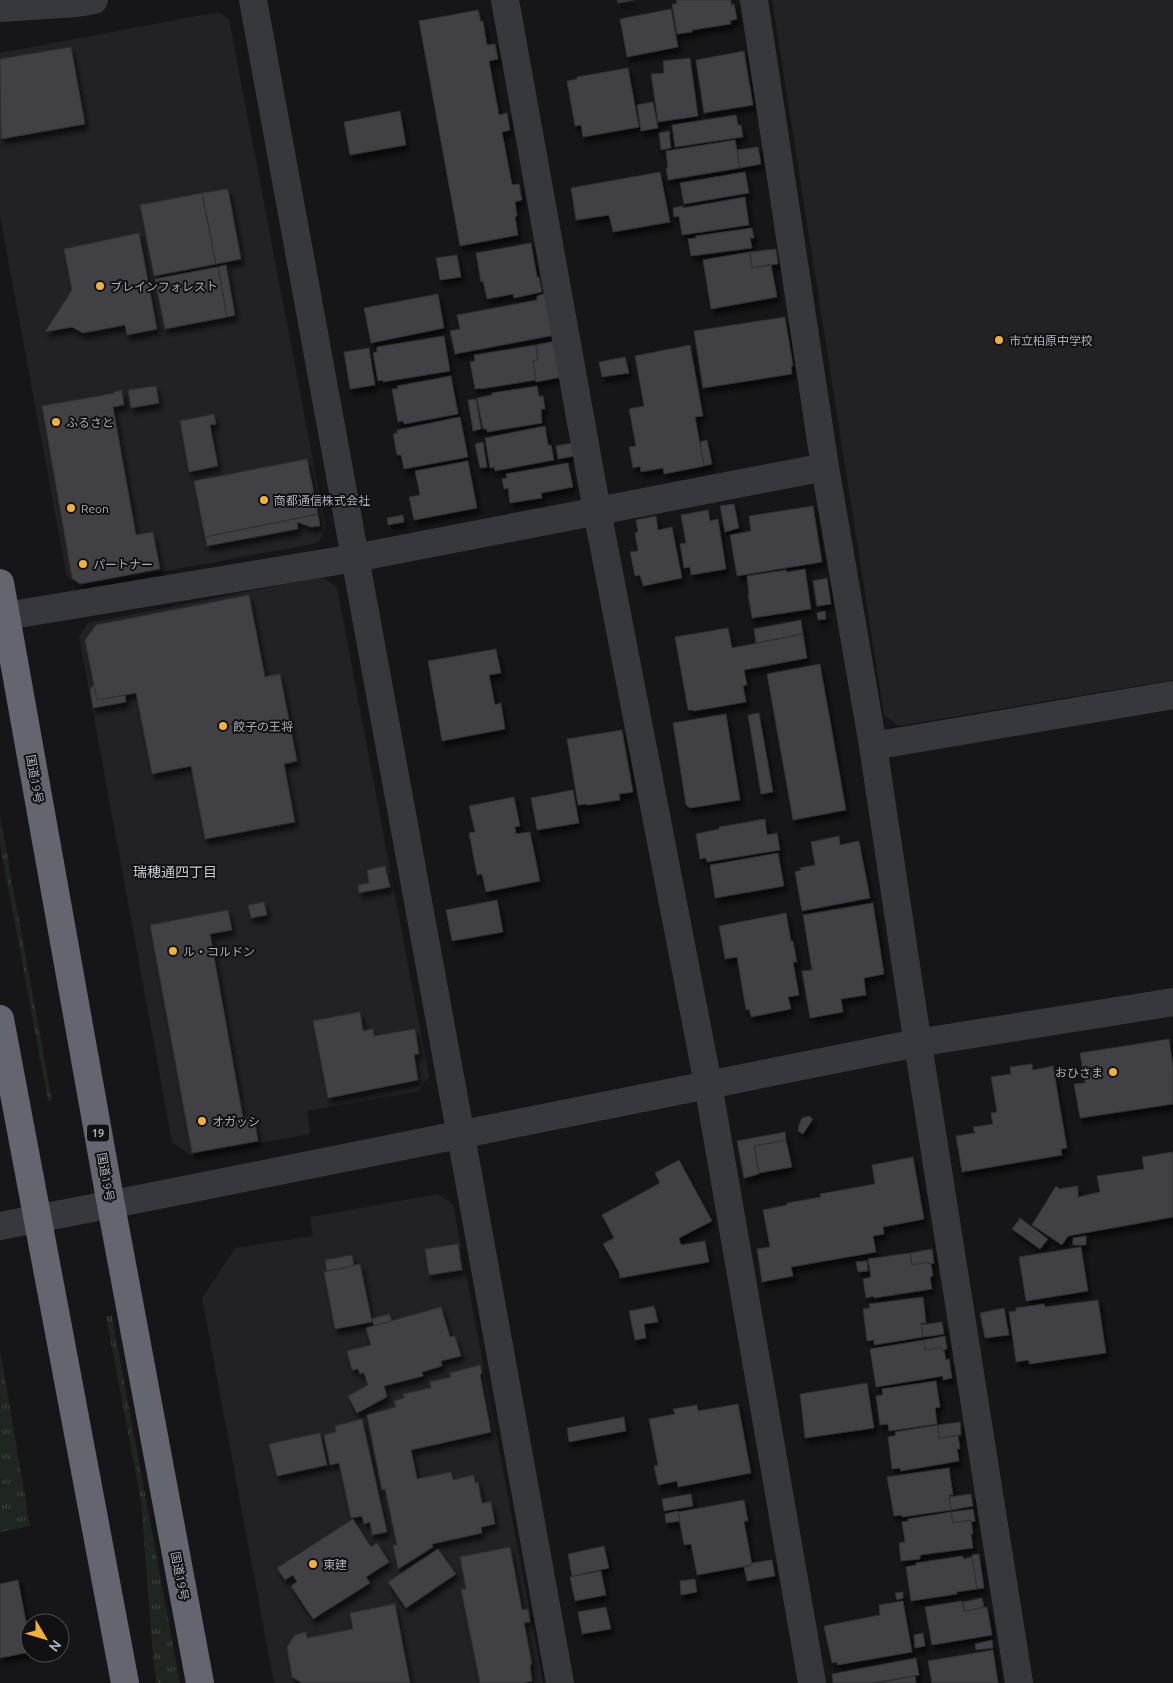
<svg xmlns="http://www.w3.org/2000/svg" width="1173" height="1683" viewBox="0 0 1173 1683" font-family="Ubuntu,'Noto Sans JP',sans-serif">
<defs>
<pattern id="grass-tufts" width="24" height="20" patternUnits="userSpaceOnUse" patternTransform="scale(1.25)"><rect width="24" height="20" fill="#1e261f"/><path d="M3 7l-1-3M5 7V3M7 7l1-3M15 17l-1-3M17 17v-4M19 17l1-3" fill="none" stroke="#3c433d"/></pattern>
<filter id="shadow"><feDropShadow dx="3" dy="5.5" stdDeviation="2.5" flood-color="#0009"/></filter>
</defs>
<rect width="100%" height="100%" fill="#161618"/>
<path fill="#222225" d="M772,0h401v680l-275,46 -14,-11z
M218,12l11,7 97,509 -8,15 -238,44 -13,-10 -67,-360v-164z
M322,577l15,10 92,489 -10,15 -112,20 3,23 -120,21 -18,-13 -93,-506 9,-13z
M438,1194l15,10 90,479h-269l-72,-385 33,-50 78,-12 -3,-19z"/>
<path fill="url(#grass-tufts)" d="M0,816l52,284 -4,1 -48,-257z
M106,1316h6l68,367h-23l-3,-15 -13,-166z
M0,1349l30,177 -30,6z"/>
<path fill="#404145" stroke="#303034" filter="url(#shadow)" d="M617,0h18l-17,3z
M676,0h55v5l3,-1 3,15 -7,2 1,3 -39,6v2l-15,2 -5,-30h5z
M671,9l7,38 -51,10 -7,-38z
M478,10l3,12 2,-1 4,24 8,-1 3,15 -9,2 10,54 8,-2 3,17 -8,2 10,53 7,-1 3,16 -7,2 2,14 -2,1 3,18 -58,11 -41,-225z
M71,47l14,77 -84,15 -1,-80z
M744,51l9,54 -49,8 -8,-53z
M690,58l8,58 -40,6 -7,-48 13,-1 -1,-12z
M628,68l11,59 -56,10 -2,-12 -6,1 -8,-45 10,-2v-2z
M653,102l5,26 -17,3 -4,-26z
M400,111l6,34 -56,10 -6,-33z
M736,115l2,10h3l2,12 -68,10 -3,-22z
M669,131l2,17 -10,2 -2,-17z
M735,140l5,28 -72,12 -2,-12h2l-2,-17z
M758,147l3,17 -21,4 -3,-18z
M660,172l10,50 -57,10 -4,-17 -33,5 -5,-32z
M745,172l4,21 -65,11 -4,-21z
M228,189l13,70 -25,5 -14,-71z
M202,193l14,71 -62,12 -14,-71z
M745,197l4,28 -67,10 -3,-19 -5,1 -1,-9 10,-2v2z
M752,228l2,10h-4l2,10 -61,8 -3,-17 8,-1v-2z
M139,233l18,96 -30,6 -2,-10 -42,8 -11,-6 -27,5 27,-42 -8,-41z
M531,243l6,34h2l3,15 -28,6 -1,-4 -26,5 -4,-18 -2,1 -5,-29z
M776,249l2,15 -26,4 -2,-16z
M750,252l2,16 19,-4 6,33 -66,12 -8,-49z
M457,255l4,22 -21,3 -4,-22z
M226,265l9,50 -8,2 -9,-50z
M218,267l9,50 -62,12 -10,-50z
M547,293l8,42 -100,19 -5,-23 10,-2 -3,-14 80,-15v-4z
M438,294l6,34 -73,15 -7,-35z
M785,317l8,49h-2l1,8 -89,14 -9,-57z
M444,336l6,35 -67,11v-2l-5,1 -5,-28 4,-1v-5z
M556,341l6,36 -26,5 -3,-21 5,-1 -2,-15z
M536,345l2,15 -5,1 3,19 -56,9 -1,-1 -4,1 -5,-27 5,-1 -1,-6z
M690,345l13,71 -8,1 9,49 -40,8 -1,-6 -22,4 -1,-6 -7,2 -4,-21 7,-1 -7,-37 15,-3 -9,-50z
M369,348l6,37 -25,4 -6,-37z
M625,357l4,16 -27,4 -3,-15z
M451,376l7,38 -54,10 -1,-3 -5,1 -6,-33h6l-1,-3z
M156,386l3,17 -28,5 -3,-18z
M537,386l2,10h4l2,13h-4l1,14 -55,9v-3h-4l-6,-31 15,-3v-2z
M122,390l2,15 -11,2 23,128 17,-3 7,37 -80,15 -8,-6 -30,-172 73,-13 -1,-1z
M476,399l5,30 -8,2 -5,-31z
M214,414l2,10 -6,1 8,41 -29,6 -9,-51z
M460,417l8,40 -64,12 -3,-14h-4l-4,-21 4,-1v-3z
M545,426l3,19h3l3,15 -59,11 -1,-4 -4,1 -5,-30z
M707,440l5,24 -8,2 -4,-24z
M483,442l4,25 -7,1 -5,-24z
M572,443l3,13 -17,3 -2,-13z
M307,459l11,55 -113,23 -11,-56z
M468,461l9,47 -63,12 -5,-23 11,-2 -5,-24z
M568,463l5,24 -32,6 1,5 -32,5 -2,-15 -4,1 -2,-10 5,-1 -1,-4z
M734,504l5,24 -14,4 -5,-26z
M813,506l9,56 -85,14 -7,-41 21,-4 -2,-15z
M708,510l2,11 8,-2 8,50 -35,6 -1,-8 -6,1 -4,-24 6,-1 -5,-28z
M318,514l2,12 -9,1 -14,-5 1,7 -91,17 -2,-9z
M403,515l1,7 -16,3 -1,-7z
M656,516l2,14 14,-3 10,51 -39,8 -3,-11 -5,1 -5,-24 8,-1 -3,-18 3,-1 -2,-12z
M805,569l6,40 -59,9 -4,-24h1l-2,-18 39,-6 1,2z
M827,578l4,26 -14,2 -4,-25z
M249,595l16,82 15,-3 17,87 -13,3 11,58 -90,17 -14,-73 -39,8 -16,-81 -39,7 -12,-60 11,-15z
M825,611l1,8 -8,1 -1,-7z
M801,620l2,14 -47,9 -2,-14z
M728,628l4,20 71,-14 4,24 -63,12 3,15 -4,1 3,16 -52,9 -1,-1h-5l-13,-73z
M496,649l5,24 -12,2 6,30 6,-2 4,26 -63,12 -14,-80z
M820,664l26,146 -53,10 -26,-146z
M94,684l3,16 28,-5 1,7 -33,6 -3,-18z
M759,713l14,79 -12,2 -13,-79z
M726,714l14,86 -50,8 -4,-3 -13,-82z
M622,730l11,62 -14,2 1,6 -33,5 -1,-1 -8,1 -11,-66z
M573,790l6,33 -42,7 -6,-32z
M514,797l6,29 -5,1 1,7 14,-2 10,49 -54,11 -4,-18 -5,1 -8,-42 6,-1 -6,-26z
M765,819l2,16 10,-2 3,17 -73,12 -1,-4 -6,1 -4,-25 23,-5v-2z
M839,836l1,9 19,-4 11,57 -68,13 -7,-39 6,-2 -1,-2 15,-3 -4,-23z
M778,853l6,33 -69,12 -5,-33z
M385,866l5,21 -31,6 -1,-8 11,-2 -2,-13z
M497,900l6,32 -51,9 -6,-31z
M264,902l3,13 -16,3 -3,-13z
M873,903l11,71 -20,4 2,17 -25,4 2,13 -33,6 -8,-47 10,-1 -9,-55z
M228,910l4,20 -22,4 33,184 11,-2 4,25 -66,12 -42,-228z
M786,913l5,28h2l4,21h-4l6,33 -11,2 3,12 -40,8 -2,-8 -3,1 -9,-53 -12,2 -6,-33z
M360,1012l3,19 10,-2 1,7 41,-7 4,25 -5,1 4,25 -90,18 -15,-77z
M1169,1039l4,28v37l-93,14 -6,-34 11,-1 -5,-30z
M1032,1064l1,6 20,-4 14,82 -6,1 1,6 -100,17 -6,-36 19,-3 -2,-6 20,-3 -2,-11 6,-1 -6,-35 20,-3 -1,-7z
M809,1116l4,3 -10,15 -5,-3 1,-6 3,-7z
M785,1132l1,8 -32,6 5,28 -15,4 -7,-37z
M786,1140l6,27 -33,6 -5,-27z
M1173,1152v65l-105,19 -6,9 -30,-20 24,-39 3,3 19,-3v11l22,-5 -3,-16 47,-7 -2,-12z
M913,1157l11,62 -41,8 1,7 -11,2 3,16 -85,15 2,9 -31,6 -5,-33 13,-2 -7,-37 24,-5v-2l34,-6 -1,-3 55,-10 -3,-19z
M679,1160l33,61 -33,17 2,7 24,-4 4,21 -89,16 -1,-6 -16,-28 11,-6 -12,-23 58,-32 -5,-10z
M1020,1218l28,21 -8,10 -28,-20z
M1086,1236v9h-13v-7z
M458,1244l4,26 -33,5 -4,-26z
M1081,1247l7,44 -62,10 -7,-44z
M932,1249l2,14 -5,1 -1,-2 -16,3 -2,-12z
M910,1253l2,12 16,-3 1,2 2,-1 2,13 -3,1 2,12 -58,9v-2l-8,2 -3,-19 8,-2 -3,-18z
M352,1255l2,11 -27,5 -2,-11z
M867,1261l1,10 -10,1 -2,-10z
M360,1264l12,58 -37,7 -11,-57z
M923,1297l3,26h-5l2,14 -49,8v-5l-7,1 -4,-32 7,-1 -1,-4z
M1098,1300l8,53 -77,11v-4l-13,2 -7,-50 7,-1v-3l28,-4 1,3z
M654,1306l4,16 -14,2 2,14 -11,2 -6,-29z
M441,1307l9,30 5,-1 6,20 -20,5 1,5 -20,6 1,4 -39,10 3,11 -30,16 -9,-17 20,-11 -4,-12 -4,1 -2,-5 -6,1 -5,-19 24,-6 -5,-17z
M1004,1308l5,27 -24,3 -5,-25z
M389,1314l3,7 -18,5 -2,-7z
M942,1322l2,12 -21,3 -2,-12z
M945,1336l2,13 -5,1 -1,-3 -16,3 -1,-10z
M924,1340l1,10 16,-3 1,3h2l2,10 3,-1 3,19 -9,2v-4l-67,11 -6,-38z
M480,1365l2,8 -2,2 11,57 -80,18 6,29 34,-7 2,8 21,-5 1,8 3,-1 4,21 9,-1 4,22 -14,3 1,6 -50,11 1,3 -35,22 -5,-24h4l-12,-56 -3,1 -15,-75 29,-8 -2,-6 10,-3 -1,-4 28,-6 -1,-6 21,-5 -1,-4z
M936,1381l4,26 -5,1 2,16 -48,7 -1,-7 -8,1 -4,-29 7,-1 -1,-6z
M867,1383l7,45 -69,10 -5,-44z
M738,1404l13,69 -73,14 -1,-6 -19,4 -4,-19 4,-1 -9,-46 26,-5 -2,-5 24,-4 1,6z
M624,1417l2,14 -57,11 -2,-14z
M362,1419l25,113 -15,3 -2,-13 -6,2 -2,-8 -11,2 -12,-55 -9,2 -6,-30 12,-3 -1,-6z
M960,1422l1,13 -22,3 -1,-13z
M938,1425l1,13 19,-3 2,14h-3l2,12 -58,10 -1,-3 -8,1 -4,-32 8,-2 -1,-3z
M320,1433l7,32 -50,11 -8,-32z
M949,1468l4,27h-4l2,15 -49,7 -1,-2 -7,1 -7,-39z
M691,1494l2,12 -29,5 -2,-12z
M971,1494l2,12 -22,4 -2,-13z
M744,1500l4,21h-4l8,44 -55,10 -6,-31 -7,1 -6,-33z
M973,1509l2,12 -4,1v-2l-18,3 -2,-11z
M678,1511l2,10 -14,2 -1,-9z
M951,1512l2,11 18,-3 2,14h-2l2,14 -53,7v4l-19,2 -2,-18 6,-1 -3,-20 6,-1v-2z
M353,1519l18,28 6,-4 12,19 -23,15 4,6 -57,36 -22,-33 6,-4 -4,-7 -8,5 -8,-12z
M604,1546l5,22 -37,8 -4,-22z
M510,1547l12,63 6,-1 2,13 -6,1 8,41 -2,1 2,16 -9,2h-43l-19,-94h5l-6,-32z
M438,1549l18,25 -50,34 -18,-26z
M979,1554l5,34 -7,1 -5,-34z
M963,1556v3l9,-2 5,32 -21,3 1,2 -46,7 -5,-34 10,-2v-2z
M772,1560l3,16 -28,5 -3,-14 8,-2v-2z
M601,1571l5,24 -31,6 -5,-24z
M695,1579l2,13 -16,3 -1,-14z
M18,1580l8,42 18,-4 2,5h-16v29l-30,6v-74z
M903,1592v6l-6,2 -2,-7z
M982,1598l2,9 -19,4 -2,-9z
M903,1601l9,51 -75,13v-3l-5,1 -8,-37 56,-11 -1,-10z
M962,1601l2,10 23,-4 5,28 -60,10 -7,-38z
M395,1604l15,79h-108l-10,-6 -5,-30 8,-12 11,-3 1,6 46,-9 -3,-16z
M606,1607l5,22 -29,5 -4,-22z
M923,1633l2,13 -10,2 -1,-13z
M992,1640l1,8 -17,2 -1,-6z
M993,1650l5,33h-66l-4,-22z
M916,1658l3,17 -47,8h-39l-1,-9z
M915,1676l1,7h-38z"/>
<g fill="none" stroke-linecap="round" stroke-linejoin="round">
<path stroke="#37383d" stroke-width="28" d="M253,0l216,1180 91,503
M505,0l92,511 111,573 104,599
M754,0l71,467 48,279 41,273 105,664
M0,8l77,-5 17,-3
M6,616l349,-58 470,-91
M873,746l300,-51
M0,1226l169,-33 748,-150 256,-41"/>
<path stroke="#63666e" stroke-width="28" d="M0,583l111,622 89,478
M0,1019l125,664"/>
</g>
<g fill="#f2b134" stroke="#111113" stroke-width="2">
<circle cx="100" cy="286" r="5"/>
<circle cx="999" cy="340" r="5"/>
<circle cx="56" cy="422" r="5"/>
<circle cx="264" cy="500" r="5"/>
<circle cx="71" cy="508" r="5"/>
<circle cx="83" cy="564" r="5"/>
<circle cx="223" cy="726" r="5"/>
<circle cx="173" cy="951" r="5"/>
<circle cx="1113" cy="1072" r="5"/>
<circle cx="202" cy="1121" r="5"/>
<circle cx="313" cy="1564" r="5"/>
</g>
<g text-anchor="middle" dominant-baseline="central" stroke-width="4" stroke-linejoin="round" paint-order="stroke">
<rect fill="#111113" stroke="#7b7e86" stroke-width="1" x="87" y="1124.5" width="22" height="17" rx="4"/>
<g font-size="11" font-weight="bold" fill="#a8adb8">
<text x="98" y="1133">19</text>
</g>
<g font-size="12" fill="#a8adb8" stroke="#111113" text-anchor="start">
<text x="110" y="286">ブレインフォレスト</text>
<text x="1009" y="340">市立柏原中学校</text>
<text x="66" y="422">ふるさと</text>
<text x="274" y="500">商都通信株式会社</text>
<text x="81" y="508">Reon</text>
<text x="93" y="564">パートナー</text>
<text x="233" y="726">餃子の王将</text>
<text x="183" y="951">ル・コルドン</text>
<text x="1103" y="1072" text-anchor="end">おひさま</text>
<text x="212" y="1121">オガッシ</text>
<text x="323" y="1564">東建</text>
</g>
<g font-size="12" fill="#a8adb8" stroke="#111113">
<text transform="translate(35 779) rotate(80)">国道19号</text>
<text transform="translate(106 1177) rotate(80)">国道19号</text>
<text transform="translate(180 1576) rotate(79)">国道19号</text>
</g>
<g font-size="14" fill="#c9ccd4" stroke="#111113">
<text x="175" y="872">瑞穂通四丁目</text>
</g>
</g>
<g transform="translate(45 1638) rotate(128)"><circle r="24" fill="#111113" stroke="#4d4f55"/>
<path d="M0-4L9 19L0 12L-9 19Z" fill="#f2b134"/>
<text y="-8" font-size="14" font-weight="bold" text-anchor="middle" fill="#a8adb8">N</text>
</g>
</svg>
